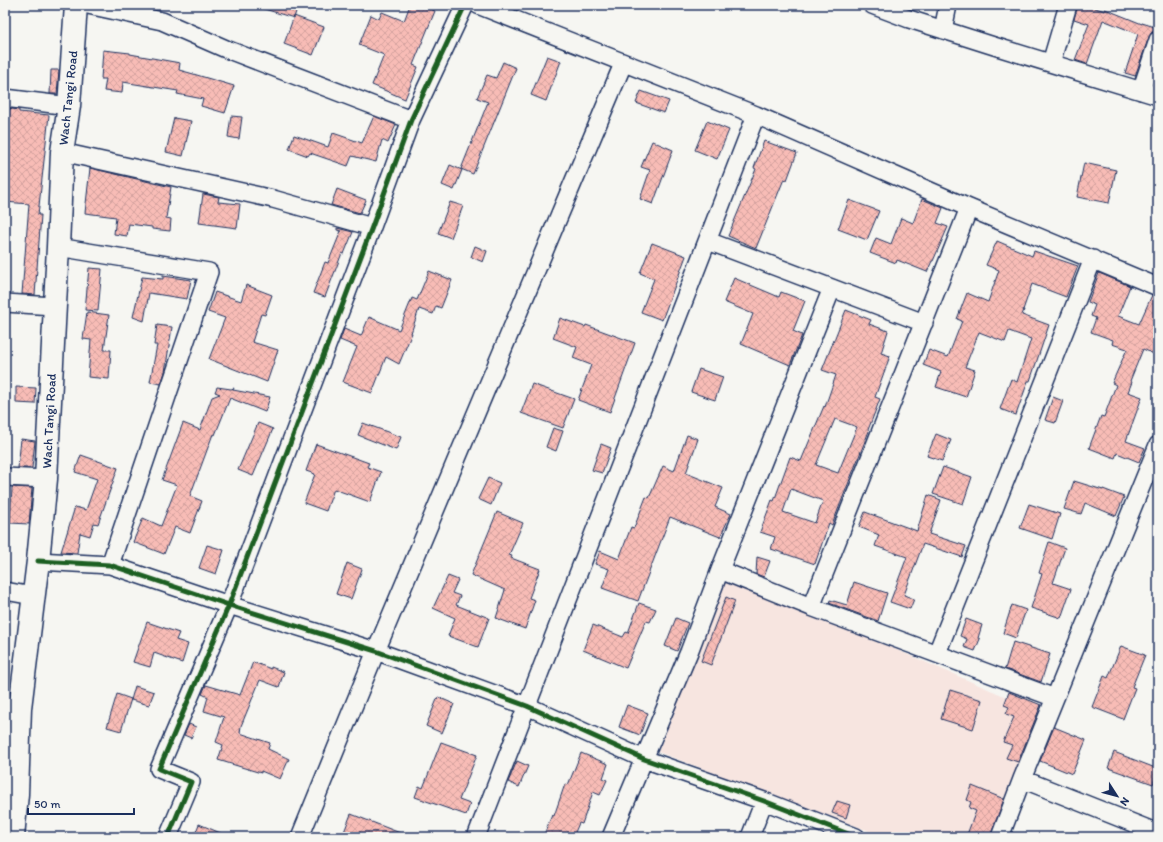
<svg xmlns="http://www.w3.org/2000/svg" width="1163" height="842" viewBox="0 0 1163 842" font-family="Itim,sans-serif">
<defs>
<pattern id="building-cross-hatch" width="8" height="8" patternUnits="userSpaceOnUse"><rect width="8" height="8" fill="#f8bcb6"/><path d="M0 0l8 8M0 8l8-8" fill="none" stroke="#d4a29f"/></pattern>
</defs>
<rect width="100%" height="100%" fill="#f6f6f2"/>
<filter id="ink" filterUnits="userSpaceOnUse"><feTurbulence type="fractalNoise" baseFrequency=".025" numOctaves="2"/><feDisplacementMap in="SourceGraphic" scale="8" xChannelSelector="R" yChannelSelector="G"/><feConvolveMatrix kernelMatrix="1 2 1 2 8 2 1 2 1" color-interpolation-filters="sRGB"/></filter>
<g filter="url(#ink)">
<path fill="#f7e5e0" d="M725,576l314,135 -48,126h-106l-227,-85z"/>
<path fill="url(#building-cross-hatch)" stroke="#1b2f5e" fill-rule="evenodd" d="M261,5h37l-4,13 -33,-10z
M410,5h9l16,6 -22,54 5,2 -13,32 -33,-14 12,-30 -25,-10 12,-30 8,4 3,-7 22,9z
M1078,5h8l19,6v-2l37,15v-1l16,5 -1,2 -6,3 -2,4 -14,39 -10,-3 13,-39 -35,-14 -16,44 -12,-4 14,-36 -15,-5z
M294,16l30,11 -11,28 -29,-11z
M103,50l27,3v1l50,9 -1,7 11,3 44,13 -9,27 -24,-7 2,-7 -26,-5 1,-3 -55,-9 -1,11 -18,-2 2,-12h-5z
M547,56l14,5 -15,40 -15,-6z
M503,62l13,6 -43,106 -12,-5 27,-67 -11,-4 10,-23 9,3z
M51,70h8l-2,24h-7z
M641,91l28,10 -5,12 -28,-10z
M5,108l14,2v2l30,3 -11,100h3l-6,80 -13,-1 7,-90 -24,-2z
M231,116l11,1 -3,22 -11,-2z
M374,116l22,9 -8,18 -6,-3 -6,22 -24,-6 -4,10 -38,-13 -2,3 -19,-7 5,-14 34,12 5,-14 29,10z
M174,118l17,3 -8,35 -17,-4z
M707,121l22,9 -12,29 -22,-9z
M652,141l21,9 -20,54 -13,-5 10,-29 -9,-3z
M764,141l33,12 -10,27 -3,-1 -28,69 -28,-12 28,-67 -2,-1z
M1084,163l32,7 -7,33 -32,-6z
M450,165l12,5 -8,20 -12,-5z
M90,168l81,19 -5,31 5,1 -1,12 -18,-2v-2l-23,-3 -2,12 -13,-2 2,-17 -31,-4z
M337,189l29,11 -6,13 -29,-8z
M203,194l16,3 -1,5 22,2 -3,24 -38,-5z
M922,199l21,9 -6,15 11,4 -15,34h-1l-5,11 -30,-12 -1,3 -26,-10 6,-15 15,6 10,-26 12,5z
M849,200l30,11 -12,29 -29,-11z
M450,202l13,4 -12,32 -13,-5z
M337,228l16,4 -9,22 -2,-1 -17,44 -12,-4 12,-31 3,1 13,-32 -4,-1z
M997,241l35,15 2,-5 44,15 -12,31 -34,-13 -9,26h1l-2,5 27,10 -19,56h-2l-12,34 -16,-6 11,-30 6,3 14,-43 -22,-8 -4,11 -26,-10 -14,35 10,3 -9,27 -30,-10 5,-15 -18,-7 6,-15 19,7 14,-36 -5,-2 10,-26 21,9 11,-32 -13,-5z
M652,243l34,13 -24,64 -21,-8 13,-33 -14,-6z
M475,246l12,5 -4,11 -12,-5z
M89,268l13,1 -4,42 -13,-1z
M429,271l23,9 -11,28 -5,-2 -3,8 -14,-5 -8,24h1l-13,31 -13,-7 -14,36 -29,-11 14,-35 -17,-7 4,-11 17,7 8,-19 30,13 13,-32 5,2z
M1099,273l31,13 -12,30 21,8 13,-29 6,2v59l-15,-7 -13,32 2,1 -4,10 14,5 -16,44 19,7 -6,14 -22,-9 -2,5 -26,-10 12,-32 3,1 12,-32 -4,-2 15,-34 -15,-5 1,-4 -22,-8 5,-14 -5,-2 4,-11 -7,-3z
M163,276l28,4 -4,19 -38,-6 -5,28 -11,-4 9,-40 21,2z
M734,278l45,19 2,-5 24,9 -12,30 9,4 -12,30 -49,-21 12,-30 -29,-12z
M246,285l26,10 -7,20 -4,-1 -9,28 26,8 -11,32 -58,-23 16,-41 -17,-6 7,-20 26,9z
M846,310l25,10 -2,4 19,7 -7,22 9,3 -15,41 5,2 -12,31 1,1 -37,94 -3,-2 -14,41 -44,-15 4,-12 -15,-5 12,-32 2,1 16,-44 11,4 23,-55 1,1 11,-32 -14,-5zM835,419l22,8 -19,46 -22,-8zM791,489l32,12 -8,22 -32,-11z
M87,312l22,3 -5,35h7l-2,29 -21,-2 3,-37 -8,-1z
M560,318l25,9 1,-2 49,18 -25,69 -32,-12 13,-35 -18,-7 4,-11 -24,-9z
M157,325l15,2 -7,45 -4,12 -11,-2 7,-37h-3z
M699,369l24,8 -8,23 -24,-8z
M532,384l42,15 -11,29 -42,-15z
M16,387l20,1 -1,16 -19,-1z
M217,387l14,2 3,-1 -1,2 37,7 -5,15 -35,-14 -15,37 -2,-1 -23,62 12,5 -12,32 -15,-6 -11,27 -31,-12 10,-24 18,8 16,-41 -15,-5 21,-57 17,7 12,-33 8,-3 -5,-2z
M1053,397l10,4 -8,22 -10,-3z
M258,423l15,6 -20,47 -15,-6z
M363,423l38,14 -5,13 -38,-15z
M553,428l10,3 -7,20 -10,-4z
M936,434l15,6 -9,21 -15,-5z
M687,435l11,4 -12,34 37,15 -8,19 16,7 -11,23 -50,-20 -32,84 -36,-13 7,-19 -14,-5 5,-13 19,8 12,-32 3,1 12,-31 3,1 14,-32 11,5z
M21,439l14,2 -3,27h-14z
M316,444l53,19 -2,4 14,5 -11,30 -36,-13 -8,22 -22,-8 11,-29 -9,-3z
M601,444l10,4 -9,25 -10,-3z
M81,455l37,13 -20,56 -4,-1 -4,13 -10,-3 -3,20 -16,-1 14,-45 11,3 11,-31 -22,-7z
M943,467l29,10 -9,27 -30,-10z
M488,478l12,5 -9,22 -13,-6z
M1074,481l29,9v-1l21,8 -8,19 -31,-13 -4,11 -17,-5z
M12,487l20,1 -3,36 -19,-1z
M928,495l13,5 -12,34 37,12 -4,11 -39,-13 -19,51 10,4 -4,10 -20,-7 17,-45 -32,-11 4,-11 -20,-8 6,-15 52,19z
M1029,504l31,10 -8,25 -32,-11z
M497,512l26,11 -14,32 3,1 -1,2 29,11 -11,29 6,2 -10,29 -29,-11 9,-28 -34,-15z
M1049,542l16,6 -12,35 18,6 -10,29 -30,-10 11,-34 -3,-1z
M207,545l17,5 -8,24 -17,-6z
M757,557l13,4 -6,16 -8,-3z
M347,563l15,6 -11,30 -15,-5z
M448,576l10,4 -6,13 8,3 -4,9 33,13 -11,29 -30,-11 7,-18 -22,-10z
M854,582l33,11 -9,28 -49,-18 1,-3 17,5z
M726,597l9,4 -24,64 -10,-4z
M639,603l17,6 -6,13 -4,-1 -20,47 -43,-18 10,-25 30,12 3,-5 2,1z
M1012,605l14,5 -10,28 -13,-5z
M676,618l12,5 -11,28 -12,-5z
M966,619l16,6 -4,13 2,1 -5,12 -11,-4 3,-8 -7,-3z
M147,622l32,11 -3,7 12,4 -6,19 -28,-10 -4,14 -17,-5z
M1013,642l37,12 -9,28 -36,-13z
M1121,646l24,9 -13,32 3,1 -12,31 -31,-12 12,-31 4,2z
M253,662l18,7v-2l13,5 -5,15 -19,-7 -19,46 -1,7 30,10 -2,6 21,10 -9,20 -19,-8v2l-43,-13 5,-15 -7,-3 8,-25 -20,-6 4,-14 -6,-3 4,-9 34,10z
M135,686l19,6 -5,13 -18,-5z
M950,690l32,10 -9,29 -32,-10z
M1009,692l32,13 -23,57 -12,-4 6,-13 -9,-3 11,-25 -8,-3 3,-7 -5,-2z
M117,694l14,5 -10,32 -14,-4z
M438,697l16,7 -12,29 -16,-7z
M627,705l21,8 -8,22 -21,-8z
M189,724l7,3 -5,11 -7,-3z
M1054,727l32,13 -14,34 -32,-13z
M441,742l36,13 -18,45 11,4 -4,11 -51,-18 4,-11 4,2z
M1114,752l44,17 -5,15 -45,-16z
M581,753l27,11 -5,14 4,2 -7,15 -7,-3 -11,32 -3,-1 -6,14h-30l9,-22 2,1 11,-32 3,1z
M517,761l11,5 -9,21 -11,-5z
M972,786l32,13 -14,38h-24l10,-26 -7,-3 2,-6 -4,-2z
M837,801l13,4 -4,13 -14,-5z
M351,814l57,22v1h-50l-14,-5z
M199,824l31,13h-36z"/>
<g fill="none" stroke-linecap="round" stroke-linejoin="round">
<g stroke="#1b2f5e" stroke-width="20">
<path id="street" d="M88,5l74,16 64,28 185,71
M478,5l278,110 213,93 189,79
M872,5l37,14 85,27 164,50
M943,30l5,-25
M1051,63l17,-58
M1141,91l17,-51
M5,98l64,8
M62,152l211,47 99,28
M708,241l216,82
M58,247l151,25 -99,293
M5,303l49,3
M5,477l41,2
M38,561l72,4 119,40 147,46 151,55 117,53 120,42 92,36
M720,570l91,37 244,91
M5,591l28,5
M811,607l158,-399
M937,653l156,-394
M5,706l15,2
M1022,779l136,54
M168,837l23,-55 -32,-13 70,-164 143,-378 39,-107 54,-115
M300,837l76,-186 247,-587
M476,837l280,-722
M611,837l78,-185 31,-82 112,-282
M750,837l14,-36
M1000,837l22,-58 136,-334"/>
</g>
<g stroke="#1b2f5e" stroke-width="25">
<path id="secondary" d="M13,837l4,-43 3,-86 18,-147 8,-82 12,-232 4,-95 7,-46 7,-101"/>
</g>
<use href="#street" stroke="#f6f6f2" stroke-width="17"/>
<use href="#secondary" stroke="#f6f6f2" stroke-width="22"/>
<g stroke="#f6f6f2" stroke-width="8">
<path id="cycleway" d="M38,561l72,4 119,40 147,46 151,55 117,53 120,42 92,36
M168,837l23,-55 -32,-13 70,-164 143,-378 39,-107 54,-115"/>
</g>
<use href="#cycleway" stroke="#1b5e20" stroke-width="5"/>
</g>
</g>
<g text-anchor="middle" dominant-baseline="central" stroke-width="3" stroke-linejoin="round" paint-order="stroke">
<g font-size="13" fill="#1b2f5e" stroke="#f6f6f2">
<text transform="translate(68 98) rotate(-84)">Wach Tangi Road</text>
<text transform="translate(49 421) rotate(-87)">Wach Tangi Road</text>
</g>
</g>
<rect width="1163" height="842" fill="none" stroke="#f6f6f2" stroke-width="20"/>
<rect x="10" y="10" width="1143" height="822" fill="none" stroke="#1b2f5e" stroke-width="1.5" filter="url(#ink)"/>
<g transform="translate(1117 796) rotate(126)" stroke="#f6f6f2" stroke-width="3" paint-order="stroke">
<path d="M0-3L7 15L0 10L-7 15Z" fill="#1b2f5e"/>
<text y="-6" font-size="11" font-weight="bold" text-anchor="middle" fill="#1b2f5e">N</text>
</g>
<path d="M28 808v6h106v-6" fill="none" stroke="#1b2f5e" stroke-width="2"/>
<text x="34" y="808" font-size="12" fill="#1b2f5e" stroke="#f6f6f2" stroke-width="3" paint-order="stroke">50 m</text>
</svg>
